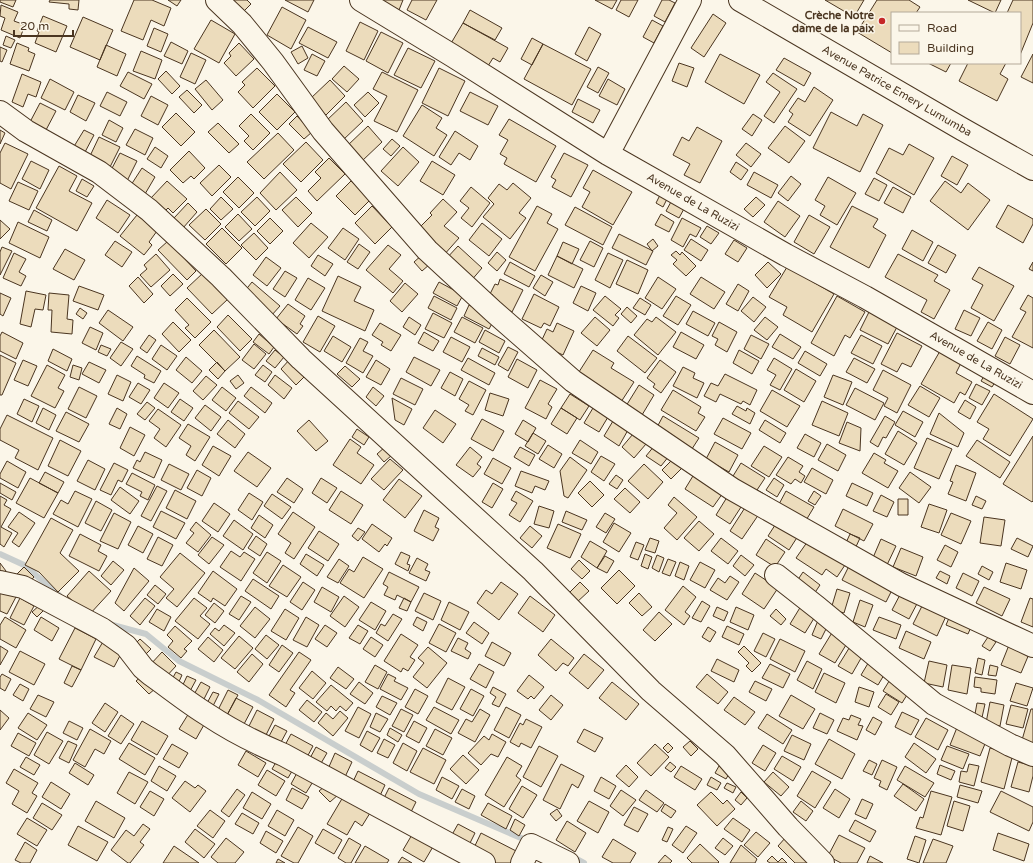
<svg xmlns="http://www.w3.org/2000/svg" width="1033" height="863" viewBox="0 0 1033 863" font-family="'Varela Round',sans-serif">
<rect width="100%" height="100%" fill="#fbf6e9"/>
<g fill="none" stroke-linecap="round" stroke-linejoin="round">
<path stroke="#c9cecd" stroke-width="6" d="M0,554l24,11 35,30
M109,624l37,10 33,27 79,39 161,94 109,47
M571,856l13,7"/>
</g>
<path fill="#ecdcbc" stroke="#4a3520" d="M0,0h16l-3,7 -13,-5z
M50,0h29l-1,10 -9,-1v-5l-20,-2z
M134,0h18l19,8 -7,18 -13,-6 -8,20 -22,-9z
M168,0h13l-4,6z
M227,0h20l4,4 -10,10z
M285,0h29l-6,12z
M380,0h23l-4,10z
M412,0h25l-11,20 -19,-10z
M595,0h22l-5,9z
M621,0h17l-9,17 -13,-7z
M662,0h7l6,3 -10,19 -11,-6z
M825,0h39l-10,17z
M877,0h32l11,7 -4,6h-24v40l-35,-21z
M968,0h33l-6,13z
M1013,0h20v23l-13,32v-42h-13z
M1,5l17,7 -4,9 11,4 -5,13 -19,-8 4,-12 -5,-2z
M282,7l24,13 -15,29 -24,-14z
M470,10l32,18 -7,12 -32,-17z
M713,14l13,9 -22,34 -13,-9z
M43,16l24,10 -11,26 -21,-9 4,-11 -2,-1z
M83,17l30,13 -13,30 -30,-13z
M211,20l24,14 -16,29 -25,-14z
M652,20l11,6 -9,17 -11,-6z
M360,22l18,9 -14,29 -18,-9z
M463,23l45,25 -8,14 -7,-4 -5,8 -38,-21z
M308,27l29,15 -9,16 -29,-15z
M589,27l12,7 -14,27 -12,-7z
M154,28l14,6 -7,18 -14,-6z
M381,32l22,11 -15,30 -22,-12z
M6,36l9,4 -4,8 -8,-3z
M532,38l11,6 -11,21 -11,-6z
M171,42l17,9 -6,13 -18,-8z
M17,43l12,5 -1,3 7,3 -6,17 -19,-7z
M239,43l15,16 -18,17 -12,-13 7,-7 -2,-3z
M543,44l48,25 -19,36 -48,-26z
M106,45l20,9 -9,22 -20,-9z
M302,46l6,12 -10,6 -7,-12z
M0,47l7,3 -5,12 -2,-1z
M408,48l27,13 -14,27 -27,-13z
M141,51l21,9 -7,19 -22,-8z
M191,53l15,7 -11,24 -15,-7z
M312,54l13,7 -8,15 -13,-6z
M720,54l40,21 -16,29 -39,-22z
M1033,54v29l-12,-6z
M784,58l27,15 -7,13 -28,-16z
M679,63l15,5 -7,19 -15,-6z
M928,63h23l-5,9z
M968,63h38l-6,11 8,5 -11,22 -38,-20z
M344,66l15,13 -12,13 -15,-13z
M598,67l11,6 -11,20 -11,-6z
M257,68l18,18 -22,22 -15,-16 7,-7 -3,-3z
M439,68l26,13 -17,35 -26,-13z
M166,71l14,15 -8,8 -14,-15z
M128,72l24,12 -8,15 -24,-13z
M382,72l36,18 -21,42 -23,-11 13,-25 -14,-7z
M773,73l24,16 -23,34 -10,-7 16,-24 -14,-10z
M22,74l19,8 -5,15 -8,-3 -5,13 -11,-5z
M50,79l24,13 -9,18 -24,-12z
M608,79l17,10 -8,16 -18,-9z
M206,80l17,20 -11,10 -17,-21z
M330,80l15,16 -19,19 -16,-16z
M814,87l19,13 -23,36 -22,-14 5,-8 -4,-3 9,-13 7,4z
M187,90l15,15 -8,8 -15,-16z
M107,92l20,10 -7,14 -20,-10z
M368,92l11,11 -14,14 -11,-12z
M470,92l28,14 -10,19 -28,-14z
M277,94l18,18 -18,18 -18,-18z
M78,95l17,8 -9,18 -16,-9z
M151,96l17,9 -10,20 -17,-9z
M578,99l22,11 -7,13 -21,-11z
M346,102l17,19 -20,19 -17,-19z
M40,103l16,8 -10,19 -16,-8z
M422,105l20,13 -6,10 11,7 -13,21 -31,-20z
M831,112l26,14 6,-12 20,11 -23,47 -47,-24z
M176,113l19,19 -14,14 -19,-19z
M251,114l19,19 -17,17 -9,-9 5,-5 -10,-10z
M753,114l9,6 -10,16 -10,-7z
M297,116l15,16 -8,7 -15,-15z
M509,119l47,27 -20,36 -32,-18 3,-6 -7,-4 8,-14 -9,-5z
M109,120l14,8 -7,14 -14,-7z
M218,123l21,21 -10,9 -21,-21z
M368,126l14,16 -20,19 -15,-15z
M785,126l20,15 -16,22 -21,-15z
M697,127l25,14 -22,42 -16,-8 6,-11 -17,-9 9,-18 7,4z
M135,129l18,9 -8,17 -19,-10z
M0,130l5,3 -5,11z
M84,130l10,5 -10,19 -11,-6z
M455,131l23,15 -8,14 -11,-7 -8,12 -12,-8z
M278,133l16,17 -30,29 -17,-17z
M99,137l21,10 -10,20 -20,-11z
M392,139l8,7 -9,10 -8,-7z
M306,142l17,18 -22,22 -18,-18z
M5,143l23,11 -17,35 -11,-6v-30z
M746,143l15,11 -10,13 -15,-12z
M909,144l25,14 -20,37 -38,-22 13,-25 14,7z
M155,147l13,9 -7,12 -14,-9z
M403,147l16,15 -21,24 -17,-15z
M189,151l16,17 -11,11 -3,-3 -8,7 -13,-13z
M120,153l17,8 -10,20 -17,-9z
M564,153l24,12 -17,32 -19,-10 4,-7 -5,-3z
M952,156l16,9 -11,20 -16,-9z
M329,158l16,16 -28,27 -9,-10 13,-13 -6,-6z
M31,161l18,9 -9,19 -18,-10z
M432,161l23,14 -12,20 -23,-14z
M736,162l12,8 -7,10 -11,-8z
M219,165l12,12 -19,19 -12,-13z
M59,166l18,10 -8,15 23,12 -15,28 -41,-23z
M142,168l13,9 -10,17 -14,-9z
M593,170l39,22 -19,33 -31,-18 8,-15 -7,-4z
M280,172l17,18 -21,20 -16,-17z
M754,172l24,13 -7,13 -24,-13z
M791,176l10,8 -13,17 -10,-8z
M238,177l16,16 -15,15 -16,-16z
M828,177l28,16 -19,32 -17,-10 5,-9 -10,-6z
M874,178l13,7 -8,16 -14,-7z
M82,179l12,7 -7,11 -11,-6z
M167,181l20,18 -14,14 -5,-5 -4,4 -14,-13z
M351,181l19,19 -15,15 -19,-19z
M945,181l16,12 7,-10 22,17 -22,30 -38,-29z
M18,182l20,9 -9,19 -20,-9z
M513,183l18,15 -12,15 7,5 -16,21 -27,-22 11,-13 -6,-6 11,-14 8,6z
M471,187l19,16 -18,24 -11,-9 8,-10 -9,-7z
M893,187l18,10 -8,16 -19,-10z
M660,195l7,4 -4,8 -7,-4z
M221,197l12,12 -12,11 -11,-11z
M257,197l13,14 -15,15 -14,-14z
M296,197l16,16 -14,14 -16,-17z
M756,197l9,8 -12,12 -9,-8z
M443,199l14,13 -13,14 15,12 -16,18 -27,-25 16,-16 -2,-2z
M107,200l23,15 -12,18 -22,-15z
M672,200l13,7 -6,11 -13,-7z
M778,201l22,15 -15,21 -21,-15z
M188,203l9,9 -14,16 -9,-10z
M1008,205l25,14v5l-10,19 -27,-16z
M372,206l20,21 -17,17 -20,-21z
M537,206l15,8 -5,9 11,6 -23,42 -26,-14z
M852,206l26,13 -5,8 13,8 -17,33 -39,-21z
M575,207l37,20 -9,18 -38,-20z
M206,209l15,15 -16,16 -16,-15z
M34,210l18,10 -5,11 -19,-9z
M238,214l14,15 -13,12 -14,-14z
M661,214l13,8 -5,10 -14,-7z
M137,215l20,16 -8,11 3,3 -8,10 -24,-19z
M809,215l21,12 -16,27 -20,-12z
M270,218l13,13 -13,13 -13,-13z
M682,218l19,10 -5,9 -6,-3 -7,13 -12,-7z
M0,220l10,9 -10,10z
M18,222l31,15 -9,21 -31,-15z
M311,223l17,14 -19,21 -16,-15z
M482,223l20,16 -13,17 -20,-16z
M707,226l12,7 -8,11 -11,-7z
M222,228l20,20 -16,16 -20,-20z
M343,228l16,11 -14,21 -17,-12z
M912,230l21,12 -10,19 -21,-12z
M254,233l14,15 -12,12 -15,-15z
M619,234l34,17 -7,14 -34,-17z
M653,239l5,7 -6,5 -5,-7z
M691,239l17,11 -7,11 -17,-11z
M734,240l13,8 -9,14 -13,-8z
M115,241l17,11 -10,15 -17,-12z
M168,241l28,30 -9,9 -29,-30z
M590,241l13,7 -9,19 -14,-7z
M563,242l16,7 -7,15 -15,-8z
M359,244l11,8 -12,17 -11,-7z
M388,245l13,10 -12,14 14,12 -10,12 -27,-23z
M938,245l18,10 -10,18 -18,-10z
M458,246l24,22 -12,14 -25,-22z
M2,247l10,4 -12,24v-23z
M65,249l20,11 -11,20 -21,-11z
M676,251l4,4 2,-3 14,14 -10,10 -13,-12 4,-4 -6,-5z
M497,252l9,8 -9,11 -9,-8z
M14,253l12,6 -7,13 7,4 -5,10 -18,-8z
M608,253l15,7 -13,28 -15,-8z
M156,254l14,16 -19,17 -11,-12 7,-6 -3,-4z
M898,254l40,21 -4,6 16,9 -16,29 -13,-7 6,-12 -42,-23z
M318,255l15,9 -8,12 -14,-10z
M422,255l8,9 -8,7 -8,-9z
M557,256l26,13 -9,19 -26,-13z
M266,257l15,11 -14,18 -14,-11z
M627,260l21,10 -10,24 -22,-10z
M510,262l25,14 -6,11 -25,-13z
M768,262l13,12 -14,14 -12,-13z
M1033,262v9l-4,-2z
M787,267l47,27 -22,38 -29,-17 4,-8 -18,-10z
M979,267l35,19 -20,35 -23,-13 12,-23 -11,-6z
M285,271l12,7 -12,19 -12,-8z
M203,273l25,26 -16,15 -25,-26z
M173,274l10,10 -13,12 -9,-10z
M541,275l12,7 -8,14 -12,-8z
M338,276l23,11 -7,14 20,9 -9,21 -43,-20z
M138,277l15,17 -9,9 -15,-17z
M658,277l18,12 -14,20 -17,-11z
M701,277l24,15 -11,17 -24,-15z
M308,278l17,10 -14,22 -16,-10z
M500,279l23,11 -11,22 -22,-11 3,-6 -3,-1 5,-10 3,1z
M252,282l28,24 -9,10 -27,-24z
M439,282l24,13 -6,11 -24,-13z
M405,283l13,11 -16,18 -12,-11z
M738,284l11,7 -11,20 -12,-7z
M79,286l25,9 -6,15 -25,-9z
M581,286l15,7 -8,18 -15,-8z
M26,291l20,4 -3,15 -8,-1 -4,18 -11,-3z
M0,293l11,5 -8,18 -3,-2z
M49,293l20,2 -2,24 6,1 -1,14 -21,-2 1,-22h-4z
M534,294l25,13 -9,19 -6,-3 -3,5 -19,-9z
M1028,295l5,3v50l-21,-11 14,-25 -6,-3z
M434,296l23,12 -6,12 -23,-12z
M605,296l16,13 -6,6 4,3 -6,8 -20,-16z
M676,296l15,9 -13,20 -15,-9z
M837,296l28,16 -15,26 -5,-3 -11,21 -23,-13z
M753,297l13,10 -12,15 -13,-11z
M187,298l24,24 -16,16 -10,-10 4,-3 -14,-15z
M640,298l11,7 -6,10 -12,-7z
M288,304l17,12 -5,8 3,2 -6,8 -21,-15z
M469,305l26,13 -6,11 -25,-13z
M627,307l10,9 -6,7 -10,-9z
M80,308l7,5 -4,6 -7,-5z
M108,310l25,17 -10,14 -24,-18z
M964,310l16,8 -9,18 -16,-7z
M693,311l22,12 -7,13 -22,-12z
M869,312l28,15 -9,17 -28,-14z
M433,313l19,10 -8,15 -19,-9z
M228,315l24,24 -12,12 -23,-24z
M318,316l17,10 -15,26 -17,-10z
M409,317l12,8 -6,10 -12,-8z
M462,317l21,11 -8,15 -21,-11z
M595,317l15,13 -13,16 -16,-13z
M656,317l20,15 -18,23 -24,-20 13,-16 5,3z
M765,317l13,10 -11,13 -13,-10z
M173,322l18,18 -12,12 -17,-18z
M719,322l18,10 -10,20 -12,-7 3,-6 -6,-3z
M988,322l14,8 -10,19 -15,-8z
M380,323l21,12 -10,16 -10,-6 2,-3 -11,-7z
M557,323l17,8 -11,24 -23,-11 7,-15 6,3z
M90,327l13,6 -7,17 -14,-7z
M214,330l26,27 -15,14 -26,-26z
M485,330l20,11 -6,12 -20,-11z
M2,332l21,11 -7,16 -16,-8v-15z
M424,332l15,9 -6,10 -15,-8z
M681,332l23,13 -8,14 -23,-12z
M897,333l25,13 -11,21 -9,-4 -5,9 -16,-8z
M259,334l15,13 -5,7 -16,-12z
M780,334l21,13 -8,12 -21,-12z
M149,335l7,5 -9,13 -7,-5z
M751,335l18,9 -8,15 -17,-10z
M861,335l21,11 -9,18 -22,-11z
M333,336l18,11 -9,15 -18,-11z
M628,336l29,22 -12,15 -28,-22z
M451,337l19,10 -8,15 -19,-10z
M1005,337l15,8 -10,19 -15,-8z
M360,338l8,4 -5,9 10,5 -10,17 -17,-10z
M121,342l12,7 -12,17 -11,-8z
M254,344l12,10 -12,15 -12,-9z
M101,345l10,4 -4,7 -9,-4z
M161,345l16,11 -10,14 -15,-11z
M508,347l10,5 -10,19 -10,-6z
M482,348l17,9 -4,8 -17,-9z
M53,349l19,10 -5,12 -19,-10z
M275,350l9,7 -9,11 -9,-7z
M593,350l21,13 -3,5 23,14 -13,20 -44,-27z
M739,350l20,11 -7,13 -19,-11z
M805,351l22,13 -7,12 -22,-13z
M940,351l21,12 -5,10 16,9 -7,13 -5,-3 -6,11 -33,-19z
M0,355l16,8 -14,32h-2z
M137,356l24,15 -7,12 -10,-5 1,-3 -14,-9z
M186,357l16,14 -10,12 -16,-13z
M414,357l26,13 -9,16 -25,-14z
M468,358l27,15 -6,12 -28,-15z
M774,358l18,11 -12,21 -10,-5 6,-10 -9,-5z
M854,358l21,11 -8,14 -21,-11z
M290,359l16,16 -10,10 -15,-16z
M517,359l20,11 -9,18 -20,-11z
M23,360l14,6 -9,20 -14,-6z
M376,360l14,9 -9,16 -15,-8z
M660,360l16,12 -15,21 -8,-6 2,-3 -8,-6z
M89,362l17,8 -7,13 -17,-9z
M217,362l8,9 -7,8 -9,-9z
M47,365l18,10 -7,13 6,3 -9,17 -24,-12z
M73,365l9,3 -3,12 -9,-3z
M263,365l9,7 -7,10 -10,-7z
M345,366l15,13 -8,8 -15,-13z
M683,367l12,6 -2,5 11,5 -7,15 -24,-12z
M796,369l20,12 -12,21 -20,-12z
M883,370l28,15 -14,28 -13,-7 4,-8 -15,-8z
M450,372l13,7 -8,17 -14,-8z
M986,373l11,6 -5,8 -11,-6z
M725,374l32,16 -7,15 -7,-4 -2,3 -21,-10 -4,8 -12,-6 7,-13 7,3z
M117,375l14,7 -8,19 -15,-7z
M238,375l6,8 -8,6 -6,-8z
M275,375l17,13 -8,11 -16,-14z
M833,375l19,7 -9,23 -19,-8z
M206,376l11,9 -14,15 -10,-9z
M401,378l22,11 -8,16 -22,-11z
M540,380l17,9 -9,15 4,3 -6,12 -21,-11z
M469,381l17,9 -13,25 -8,-4 4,-6 -10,-6z
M138,383l12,7 -9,14 -12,-7z
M164,383l15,10 -11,15 -14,-10z
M976,384l14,7 -8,14 -13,-7z
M639,385l15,10 -12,20 -16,-9z
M920,386l20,12 -11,19 -21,-12z
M79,387l18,9 -11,22 -18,-9z
M222,387l14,11 -10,13 -14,-11z
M251,387l21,16 -7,10 -21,-17z
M373,387l11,9 -8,10 -10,-9z
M855,388l29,15 -9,17 -29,-15z
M673,390l28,17 -3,6 7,4 -9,14 -35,-21z
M772,390l28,16 -13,21 -27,-16z
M490,393l19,6 -6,17 -18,-6z
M570,394l19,12 -9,14 -19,-12z
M994,394l39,25 -23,37 -27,-17 6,-10 -12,-7z
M392,398l20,11 -8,16 -9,-5z
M24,399l15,7 -7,16 -15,-8z
M180,399l13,9 -9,13 -13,-9z
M965,400l11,7 -6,12 -12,-7z
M238,401l21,16 -10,12 -20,-16z
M822,401l26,12 -9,23 -27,-11z
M147,402l8,6 -10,12 -8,-6z
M205,405l16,12 -10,14 -16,-13z
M737,406l9,5 1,-3 8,5 -5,11 -18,-10z
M43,408l13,7 -7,15 -13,-7z
M117,408l10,6 -7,15 -11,-5z
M561,408l16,10 -10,16 -16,-10z
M593,408l15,9 -9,15 -15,-9z
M158,409l23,16 -15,22 -12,-9 6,-9 -11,-8z
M435,410l21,14 -13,19 -20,-15z
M903,411l20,11 -8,15 -20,-12z
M66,412l23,12 -10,18 -23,-11z
M939,413l25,20 -6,14 -28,-13z
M7,415l46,23 -15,32 -23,-12 4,-8 -19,-10v-11z
M663,416l36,22 -9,14 -35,-21z
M885,416l10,6 -9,16 -3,-1 -5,10 -8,-5z
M723,418l28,15 -9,16 -28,-15z
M482,419l22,12 -11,20 -22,-12z
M228,420l17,14 -10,14 -18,-14z
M309,420l19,21 -12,10 -19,-20z
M523,420l13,8 -8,14 -13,-8z
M765,420l21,13 -6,10 -21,-13z
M613,421l15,9 -9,16 -15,-10z
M847,422l14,6 -1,23 -21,-8z
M188,424l22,13 -15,24 -9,-6 5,-9 -12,-8z
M130,427l15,8 -11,21 -14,-8z
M357,429l12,8 -5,8 -12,-8z
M898,431l19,12 -13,22 -19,-11z
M533,433l13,8 -8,13 -13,-8z
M633,434l13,10 -12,14 -12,-11z
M805,434l16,9 -7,14 -17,-9z
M1033,436v65l-1,1 -29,-18z
M927,438l25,11 -13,30 -25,-11z
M350,439l11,8 -4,6 17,12 -13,19 -28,-19z
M60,440l21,11 -13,25 -20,-10z
M580,440l18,12 -7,12 -19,-11z
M977,440l33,22 -10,16 -34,-22z
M715,442l23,13 -9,17 -23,-13z
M827,444l19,11 -8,16 -20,-11z
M548,445l14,9 -8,14 -15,-9z
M655,445l14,11 -8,10 -15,-10z
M213,446l18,10 -12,20 -17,-11z
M764,446l18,11 -13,20 -18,-11z
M385,447l7,8 -8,7 -7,-8z
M470,447l12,10 -5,7 4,3 -8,10 -17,-12z
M520,447l15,8 -6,11 -15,-9z
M145,452l17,8 -8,18 -21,-10 4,-8 3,2z
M248,452l23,16 -14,19 -23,-16z
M874,453l12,7 -2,3 14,8 -10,17 -26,-15z
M601,456l14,8 -11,17 -13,-9z
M570,457l17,13 -19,28 -4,-2 -4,-25z
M788,457l15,9 -4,6 6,4 -4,7 -6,-4 -4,5 -15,-9z
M493,458l18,10 -9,16 -18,-10z
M674,458l9,9 -12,12 -9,-9z
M390,459l13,11 -19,20 -13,-11z
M88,460l17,9 -10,21 -18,-9z
M7,461l19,11 -8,16 -18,-10v-4z
M114,463l14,7 -6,12 -4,-2 -7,15 -11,-5z
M741,463l24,15 -8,12 14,8 -41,-17z
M169,464l20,10 -8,16 -20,-10z
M644,464l19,18 -15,17 -20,-18z
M956,465l20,8 -10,28 -18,-7 5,-12 -3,-1z
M812,468l21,12 -7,14 -22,-12z
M197,470l14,8 -9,18 -15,-8z
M521,471l28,10 -4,9 -10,-4 -3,7 -17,-7z
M696,471l29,19 -12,17 -28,-18z
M45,472l19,10 -6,11 -19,-10z
M910,472l21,15 -12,16 -20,-15z
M132,473l23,12 -7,15 -8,-4 2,-4 -16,-8z
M616,475l7,5 -6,9 -8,-5z
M30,478l28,15 -14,25 -28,-15z
M287,478l16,11 -9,14 -17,-11z
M321,478l16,10 -10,15 -15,-10z
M774,478l10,7 -7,12 -11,-7z
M399,479l23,17 -17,22 -22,-18z
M590,481l14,14 -12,12 -14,-14z
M0,483l16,9 -4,8 -12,-7z
M493,483l10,6 -11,19 -10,-6z
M852,483l21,10 -6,13 -21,-10z
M157,486l10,5 -16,30 -10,-5z
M120,487l19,14 -9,13 -19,-14z
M625,488l15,14 -10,11 -16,-14z
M175,490l21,11 -9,18 -21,-11z
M75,491l17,8 -14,28 -25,-13 8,-14 7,4z
M341,491l22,14 -12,19 -22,-14z
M516,491l17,10 -13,21 -11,-7 8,-12 -6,-3z
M786,491l28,16 -9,15 -27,-16z
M814,491l7,5 -6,9 -7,-4z
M249,493l14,9 -11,18 -14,-10z
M272,494l19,13 -9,12 -18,-13z
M729,494l14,10 -13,20 -14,-9z
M881,495l13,7 -7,15 -14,-6z
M0,496l7,4 -3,5 7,4 -10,18 11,6 -8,14 -4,-3z
M976,496l10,5 -4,8 -10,-4z
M674,497l23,20 -20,23 -13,-12 13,-15 -9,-8z
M898,499h10v16h-10z
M96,501l16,9 -11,21 -16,-8z
M214,503l16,11 -12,18 -16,-11z
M929,504l18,6 -8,23 -18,-6z
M539,506l15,5 -5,17 -15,-4z
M746,506l13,8 -17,25 -12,-8z
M843,509l30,15 -9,17 -29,-15z
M424,510l15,8 -4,9 4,2 -6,12 -19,-10z
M161,511l24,12 -9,16 -23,-12z
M566,511l21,9 -5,10 -20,-8z
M19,512l16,11 -16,24 -7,-5 6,-9 -10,-6z
M293,512l22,15 -21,32 -9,-6 6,-10 -13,-9z
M114,513l17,9 -13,27 -18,-8z
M605,513l10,6 -9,14 -10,-6z
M951,513l20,8 -10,23 -20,-9z
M259,515l14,10 -8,13 -14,-10z
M984,517l21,3 -4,26 -21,-3z
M51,518l22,12 -13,23 19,18 -21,21 -19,-20 -14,-7z
M234,520l19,14 -10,16 -20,-14z
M699,521l15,13 -15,17 -15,-13z
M196,522l15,13 -13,17 -12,-9 8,-10 -4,-3z
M777,522l21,14 -9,14 -21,-14z
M614,523l17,10 -12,19 -16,-10z
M372,524l20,14 -5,8 -2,-2 -6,8 -17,-13z
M558,524l23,10 -11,24 -23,-10z
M138,526l15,8 -10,19 -15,-8z
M530,526l12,10 -10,12 -12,-10z
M358,528l7,4 -7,9 -6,-5z
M319,531l20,13 -11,17 -20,-13z
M80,534l21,11 -3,6 9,5 -8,15 -30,-15z
M850,534l10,4 -6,13 -10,-4z
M256,536l11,8 -7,12 -12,-8z
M158,537l15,8 -11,21 -15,-7z
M212,537l12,8 -15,19 -11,-9z
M650,538l9,3 -4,12 -10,-3z
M721,538l17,13 -10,13 -17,-13z
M810,538l37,24 -10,15 -11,-8 -4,6 -26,-17z
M1017,538l16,8 -5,11 -17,-8z
M766,539l19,13 -10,15 -19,-12z
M881,539l15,7 -10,21 -14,-7z
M590,541l17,10 -10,17 -16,-11z
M636,542l8,3 -6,15 -8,-3z
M945,545l13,7 -7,15 -14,-7z
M901,548l22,9 -7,19 -23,-9z
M231,551l9,6 4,-5 11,7 -14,22 -21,-14z
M267,552l14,9 -14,22 -14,-10z
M401,552l9,4 -3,8 3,1 -2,6 -13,-7z
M180,553l25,20 -28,34 -11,-9 8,-9 -14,-12z
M306,554l18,11 -7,11 -17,-12z
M645,554l7,3 -4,12 -7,-3z
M657,555l7,3 -5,14 -7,-4z
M741,555l13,10 -9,11 -12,-10z
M605,556l9,5 -7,12 -10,-5z
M363,557l20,12 -19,29 -24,-15 9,-14 5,3z
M417,558l11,6 -3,6 5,2 -4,9 -17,-8z
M339,559l10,7 -11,17 -11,-6z
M668,559l8,3 -6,14 -8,-3z
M579,560l11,11 -8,8 -11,-10z
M113,561l11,9 -13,15 -10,-9z
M680,562l9,4 -5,14 -9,-4z
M700,562l15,8 -10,18 -15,-8z
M0,563l6,8 -6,4z
M1006,563l21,7 -6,19 -21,-7z
M850,564l44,22 -8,16 -44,-22z
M283,565l18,12 -14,20 -18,-11z
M982,566l11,6 -4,8 -11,-6z
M24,567l10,10 -9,10 -11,-10z
M134,568l15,13 -25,30 -9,-8z
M619,570l16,16 -18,18 -16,-16z
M89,571l22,20 -22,24 -22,-19z
M213,571l24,18 -12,17 -12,-8 -2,4 -13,-9z
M940,571l10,5 -3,8 -11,-6z
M389,572l30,15 -8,15 -14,-7 -2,5 -11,-5 4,-8 -5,-3z
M803,572l17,13 -6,9 -17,-13z
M755,573l23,15 -14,21 -22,-15z
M963,573l16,8 -7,15 -16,-8z
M730,576l9,6 -12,18 -17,-10 8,-12 7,5z
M253,579l26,17 -8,13 -26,-18z
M303,582l12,8 -13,20 -12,-8z
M501,582l17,12 -19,26 -22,-17 9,-13 6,4z
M580,582l9,9 -13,12 -8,-9z
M155,585l11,9 -8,10 -11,-9z
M683,586l13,11 -11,15 5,4 -6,9 -19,-15z
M322,587l17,10 -8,15 -17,-10z
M984,587l26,12 -8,17 -26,-13z
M837,589l13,4 -6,20 -13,-4z
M903,589l17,9 -11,21 -17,-9z
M0,592l17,3 -10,19 -7,-3z
M424,593l17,8 -8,19 -18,-9z
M639,593l13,14 -10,9 -13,-13z
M241,596l10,6 -12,18 -10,-6z
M344,596l15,11 -14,20 -15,-11z
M530,596l25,19 -12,17 -25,-19z
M20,598l14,8 -10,19 -14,-7z
M145,598l10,8 -15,19 -10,-9z
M194,598l13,10 -7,8 10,8 -12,15 -23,-18z
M404,598l7,4 -4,9 -8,-3z
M1030,598l3,1v28l-12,-5z
M860,600l13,5 -8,22 -12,-5z
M702,601l8,5 -9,16 -9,-4z
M371,602l15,9 -11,19 -16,-10z
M449,602l20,10 -9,18 -19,-10z
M924,602l23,12 -10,22 -24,-12z
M214,603l10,8 -9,12 -10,-8z
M41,604l4,5 -8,8 -5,-5z
M801,606l15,9 -11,18 -15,-9z
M255,607l15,12 -15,19 -15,-12z
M717,607l11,5 -4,9 -11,-5z
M736,607l18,8 -6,15 -18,-8z
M157,609l14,8 -7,14 -15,-9z
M285,609l14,9 -13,22 -15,-9z
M776,609l10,10 -5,6 -11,-9z
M952,611l22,9 -6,14 -22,-9z
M659,612l13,12 -17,17 -12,-11z
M393,614l9,5 -14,22 -12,-8 5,-9 4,2z
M5,617l21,13 -10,18 -16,-9v-14z
M41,617l18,11 -7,13 -18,-11z
M306,617l13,8 -12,22 -14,-7z
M417,617l10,5 -4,9 -10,-6z
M879,617l22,8 -5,14 -23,-9z
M819,618l10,5 -8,16 -9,-4z
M474,622l15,11 -7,11 -16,-11z
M439,624l17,9 -10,19 -17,-9z
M224,625l11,8 -11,13 -14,-12 5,-6 4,3z
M325,625l12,8 -10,14 -12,-8z
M358,625l10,6 -8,13 -11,-6z
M175,626l17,15 -8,8 3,2 -6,7 -13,-11 5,-6 -6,-6z
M727,626l17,8 -5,11 -17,-8z
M708,627l8,5 -6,10 -8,-5z
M75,628l21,11 -15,31 -22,-11z
M833,631l16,9 -14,23 -16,-9z
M906,631l25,11 -7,17 -25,-11z
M763,633l12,6 -9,18 -12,-6z
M401,634l17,11 -8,12 5,3 -7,11 -5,-3 -2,4 -17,-11z
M266,635l13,10 -12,14 -12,-10z
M239,636l14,12 -18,21 -14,-11z
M208,637l15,13 -9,12 -16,-13z
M371,637l12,8 -8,12 -12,-8z
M988,637l8,5 -6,9 -8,-5z
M458,638l10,5 -3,6 6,4 -3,6 -17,-8z
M140,639l11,10 -9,9 -11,-10z
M551,639l23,19 -6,8 -5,-3 -7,8 -18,-16z
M780,639l25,12 -10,21 -25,-13z
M104,640l19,10 -9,17 -20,-10z
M492,642l19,11 -7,13 -19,-10z
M282,645l11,8 -14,19 -10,-7z
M851,645l13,8 -12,21 -14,-8z
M1009,645l20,9 -8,19 -20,-8z
M0,646l8,5 -8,14z
M744,646l17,17 -9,9 -6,-6 3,-3 -11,-11z
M428,647l19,16 -20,25 -14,-11 11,-14 -6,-5z
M20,651l25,13 -11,21 -25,-13z
M162,652l14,14 -12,13 -14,-14z
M299,652l12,8 -21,30 5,3 -9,14 -17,-12z
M252,654l11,10 -14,18 -12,-10z
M584,654l20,16 -16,19 -19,-16z
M978,658l7,2 -3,15 -7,-2z
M717,659l22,11 -5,12 -23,-11z
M870,660l17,10 -9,15 -17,-10z
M807,661l15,8 -9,20 -16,-9z
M929,661l18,4 -4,22 -19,-4z
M479,664l15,8 -8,16 -16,-9z
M770,664l20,10 -7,14 -21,-10z
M375,665l12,7 -9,17 -13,-7z
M952,665l19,3 -4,26 -19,-4z
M990,665l8,2 -2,9 -8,-1z
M72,666l9,4 -9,17 -8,-4z
M338,667l16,12 -8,10 -16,-11z
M312,671l14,12 -13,16 -14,-11z
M176,672l6,3 -5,11 -7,-3z
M824,673l21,10 -9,20 -21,-11z
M2,674l9,5 -6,12 -5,-3v-11z
M388,674l8,4 -2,3 14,7 -7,12 -21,-11z
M707,674l21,18 -10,12 -22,-17z
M143,675l13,13 -7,6 -13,-13z
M529,675l15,12 -10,12 -3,-3 -3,3 -11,-8z
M187,676l9,4 -7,13 -8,-4z
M975,677l22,3 -2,14 -14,-2v-4l-7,-1z
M448,678l17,9 -13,23 -16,-8z
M891,678l19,12 -8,13 -19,-12z
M755,681l17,8 -6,12 -17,-9z
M201,682l9,5 -8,16 -10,-5z
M359,682l14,11 -8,11 -15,-10z
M612,682l27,22 -13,16 -27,-22z
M1016,683l17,5 -6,18 -17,-5z
M20,684l9,5 -6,12 -10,-6z
M331,685l22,18 -7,8 -6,-5 -4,5 -5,-5 -4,5 -11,-9z
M493,687l13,7 -7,13 -7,-3 4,-7 -6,-4z
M859,687l15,5 -5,15 -14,-5z
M415,689l13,7 -10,18 -13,-7z
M471,689l13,7 -11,20 -13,-7z
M228,690l10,5 -12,22 -9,-5z
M213,692l6,2 -7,14 -6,-3z
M886,694l13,8 -8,13 -13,-8z
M38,695l16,7 -8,15 -16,-8z
M551,695l12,10 -12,15 -12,-10z
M791,695l24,14 -12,20 -24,-13z
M382,696l15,7 -7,12 -14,-8z
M734,697l21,15 -10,13 -21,-15z
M236,698l17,9 -10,19 -17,-9z
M307,700l15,12 -8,10 -15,-12z
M990,702l14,3 -4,21 -14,-3z
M105,703l13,9 -13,20 -13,-9z
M977,703l8,1 -4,18 -6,-8z
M1011,705l17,4 -5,19 -17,-4z
M358,707l13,7 -12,24 -14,-7z
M434,707l25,13 -8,14 -25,-14z
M506,707l15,8 -12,23 -15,-8z
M401,709l12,6 -9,17 -12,-6z
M480,709l10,6 -15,27 -17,-9 8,-14 6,3z
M1031,709h2v34l-11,-3z
M0,710l9,8 -9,12z
M257,710l17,9 -9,18 -17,-9z
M340,711l8,7 -15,18 -15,-13 8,-10 7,6z
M902,712l17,8 -8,15 -16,-8z
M28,713l19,12 -10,15 -19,-12z
M189,713l16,10 -9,16 -17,-10z
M376,713l12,6 -8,13 -10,-5z
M820,713l14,7 -7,14 -14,-6z
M767,714l25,16 -9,14 -25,-16z
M121,715l13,9 -13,20 -13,-8z
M851,715l10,4 -3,6 5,1 -6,14 -20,-9 6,-13 6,2z
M873,717l9,5 -7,13 -9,-5z
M926,718l22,12 -10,20 -23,-13z
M526,719l16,8 -11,21 -10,-5 -2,4 -9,-5 10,-19 3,2z
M69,721l14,7 -6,12 -14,-7z
M142,721l26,15 -11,19 -26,-15z
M414,721l13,7 -8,15 -13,-7z
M275,725l12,6 -7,13 -12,-6z
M958,725l29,14 -7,17 -30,-11z
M390,728l12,7 -4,7 -11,-7z
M90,729l21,12 -7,13 -9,-5 -10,18 -12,-7z
M435,729l17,9 -9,17 -17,-9z
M584,729l19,9 -8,14 -18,-10z
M367,731l13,7 -8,14 -12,-7z
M47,732l16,9 -14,23 -15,-9z
M18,733l18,10 -7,13 -18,-10z
M291,734l22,12 -7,13 -22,-12z
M492,734l14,8 -8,15 -7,-3 -10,11 -13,-12 16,-17 5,4z
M792,735l19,9 -7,16 -20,-9z
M384,739l11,6 -7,13 -11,-5z
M829,739l26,15 -13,25 -27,-15z
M68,741l9,4 -8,18 -10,-5z
M690,741l8,8 -7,7 -8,-9z
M129,743l26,15 -10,17 -26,-16z
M403,743l14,8 -10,20 -14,-8z
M668,743l5,5 -5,5 -5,-5z
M914,743l22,16 -10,14 -21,-16z
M172,744l16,9 -9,15 -16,-9z
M655,744l14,13 -18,19 -14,-13z
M763,745l13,8 -11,18 -13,-8z
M539,746l19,10 -17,31 -18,-10z
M947,746l22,8 -6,15 -22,-9z
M316,747l11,6 -7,12 -11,-5z
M423,748l23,12 -12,24 -24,-12z
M990,748l23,6 -9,35 -23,-7z
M246,751l20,12 -8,14 -20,-12z
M335,753l17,9 -7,15 -17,-8z
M463,755l16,15 -13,14 -16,-15z
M782,756l19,11 -8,14 -19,-12z
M26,757l14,8 -6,10 -14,-8z
M279,757l16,9 -7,12 -16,-9z
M507,757l15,9 -6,10 5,4 -17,27 -19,-12z
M869,760l8,4 -5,11 -9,-4z
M882,760l15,7 -10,23 -8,-4 2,-5 -7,-3z
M670,762l6,5 -5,5 -6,-4z
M1018,762l15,4v10l-4,16 -18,-5z
M75,763l19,12 -6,10 -19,-12z
M561,764l23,12 -6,12 -6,-4 -12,25 -17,-9z
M969,764l10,2 -5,20 -15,-4 2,-11 6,1z
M626,765l12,12 -9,10 -13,-11z
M940,765l15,6 -4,9 -14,-6z
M159,766l17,10 -9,15 -16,-10z
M681,766l21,13 -7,11 -21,-13z
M719,766l11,6 -4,7 -11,-6z
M905,766l29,17 -9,14 -28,-17z
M14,769l24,14 -6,10 5,3 -10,17 -15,-9 7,-13 -13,-8z
M267,770l18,11 -9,15 -18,-11z
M298,771l16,9 -8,13 -15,-9z
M358,771l27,14 -7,15 -27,-14z
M812,771l19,11 -16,26 -18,-12z
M129,772l19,10 -13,22 -18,-11z
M773,772l16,15 -8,9 -17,-14z
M442,777l17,9 -7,13 -16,-9z
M601,777l15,9 -7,13 -15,-8z
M711,777l10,6 -4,7 -10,-5z
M185,781l10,7 3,-3 8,6 -16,21 -18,-14z
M51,782l19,12 -9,15 -19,-12z
M329,783l10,11 -9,8 -11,-11z
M727,783l9,4 -3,6 -9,-5z
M903,784l21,15 -8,12 -22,-15z
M960,785l22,6 -4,12 -21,-6z
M522,786l15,9 -14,23 -14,-9z
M292,788l17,9 -7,12 -16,-9z
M389,788l27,14 -8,16 -27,-14z
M237,789l8,6 -16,22 -8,-6z
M462,789l13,7 -6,13 -14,-7z
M835,789l15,10 -11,19 -16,-10z
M621,790l15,10 -13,16 -13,-10z
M646,790l18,13 -7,9 -18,-12z
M150,791l14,8 -10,17 -14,-9z
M931,791l21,6 -11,38 -25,-7 4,-11 3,1z
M1001,791l32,16v15l-4,9 -39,-19z
M252,792l19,12 -9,15 -19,-11z
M711,792l12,12 4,-4 8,9 -18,17 -20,-21z
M741,792l6,6 -6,7 -6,-5z
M343,797l27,16 -8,13 -7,-5 -8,14 -20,-11z
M862,799l11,5 -7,15 -11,-5z
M96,801l29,17 -11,20 -29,-17z
M589,801l20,11 -11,21 -21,-12z
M801,801l12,10 -7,10 -13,-9z
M954,801l16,5 -7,25 -16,-5z
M42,803l20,12 -10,15 -19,-12z
M488,803l24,13 -6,13 -25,-14z
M665,804l11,7 -5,7 -10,-7z
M634,807l14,7 -10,18 -14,-7z
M557,809l5,7 -6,5 -6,-7z
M210,810l15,11 -12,17 -16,-12z
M277,810l17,10 -9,16 -17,-10z
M242,813l17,10 -6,11 -18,-10z
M27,818l20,12 -10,16 -20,-12z
M733,818l17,12 -8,12 -18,-13z
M515,819l10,6 -6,11 -9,-6z
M855,820l21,11 -6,11 -21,-11z
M567,821l19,12 -11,19 -19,-12z
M143,824l7,5 -10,13 4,3 -14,18h-2l-17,-13 15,-20 8,6z
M458,824l17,9 -8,16 -18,-9z
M78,826l30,16 -11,19 -29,-16z
M686,826l11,7 -14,20 -11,-8z
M298,827l15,9 -15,27h-4l-13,-7z
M668,827l5,2 -6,13 -5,-2z
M195,829l20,15 -11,14 -19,-16z
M323,829l19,11 -8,14 -19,-11z
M266,831l17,10 -7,12 -16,-10z
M756,832l14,11 -12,14 -14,-12z
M413,833l21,12 -10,17 -21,-12z
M481,833l39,20 -5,10h-20l-23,-11z
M998,833l31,11 -5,17 -31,-11z
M839,835l26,13 -8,15h-16l-13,-7z
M915,836l11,4 -7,23 -12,-4z
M786,837l26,26h-17l-17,-17z
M226,838l18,14 -9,11h-17l-7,-6z
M349,838l12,7 -10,18h-5l-8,-5z
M723,838l10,8 -8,9 -10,-7z
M613,839l23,14 -6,10h-17l-11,-6z
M933,839l20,7 -7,17h-23z
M25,842l12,8 -7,13h-9l-6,-3z
M700,844l19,18 -1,1h-26l-5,-5z
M741,845l16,14 -2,4h-25z
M174,846l25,17h-36z
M365,846l24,14 -2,3h-32z
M665,855l7,6 -2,2h-12z
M772,856l6,6 4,-4 5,5h-17l-3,-2z
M870,856l13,7h-16z
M402,857l10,6h-14z
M278,859l7,4h-9z"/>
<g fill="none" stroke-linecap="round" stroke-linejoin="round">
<g stroke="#4a3520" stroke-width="24">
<path id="minor" d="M217,0l25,24 31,38 50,69 104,119 66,61 80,70 159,108 170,96 131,61
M361,0l92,56 155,98 178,101 79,42 168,96
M0,112l26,19 73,41 50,38 72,67 80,82 232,212 118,120 74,64 63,72 35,36
M608,154l82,-154
M776,575l42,33 116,96 76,41 23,10
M0,582l23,5 79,42 24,17 17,22 7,6c20,14 38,29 58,41 24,16 50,29 76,40l200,108
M522,863l9,-18 37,18"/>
</g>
<g stroke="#4a3520" stroke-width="24">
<path id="major" d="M740,0l222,129 71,40"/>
</g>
<use href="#minor" stroke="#fbf6e9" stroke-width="22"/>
<use href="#major" stroke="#fbf6e9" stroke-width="22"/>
</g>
<circle fill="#c62828" stroke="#fbf6e9" stroke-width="1.5" cx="882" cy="21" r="4"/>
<g text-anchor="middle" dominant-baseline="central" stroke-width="3" stroke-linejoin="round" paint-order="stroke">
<g font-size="11" font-weight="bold" fill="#4a3520" stroke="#fbf6e9" text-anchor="end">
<text x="874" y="15">Crèche Notre<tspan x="874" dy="13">dame de la paix</tspan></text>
</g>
<g font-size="11" fill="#4a3520" stroke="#fbf6e9">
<text transform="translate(897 91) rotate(30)">Avenue Patrice Emery Lumumba</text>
<text transform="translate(693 202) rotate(30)">Avenue de La Ruzizi</text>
<text transform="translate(976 360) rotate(30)">Avenue de La Ruzizi</text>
</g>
</g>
<rect x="891" y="12" width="130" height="52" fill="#fbf6e9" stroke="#b4a999"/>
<rect x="899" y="25" width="20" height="6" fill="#fbf6e9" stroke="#b4a999"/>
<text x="927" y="32" font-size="12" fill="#4a3520">Road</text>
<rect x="899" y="42" width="20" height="12" fill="#ecdcbc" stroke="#b4a999"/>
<text x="927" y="52" font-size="12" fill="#4a3520">Building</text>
<path d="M14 30v6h59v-6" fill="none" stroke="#4a3520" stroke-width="2"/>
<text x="20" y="30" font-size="12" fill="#4a3520" stroke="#fbf6e9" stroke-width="3" paint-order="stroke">20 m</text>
</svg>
